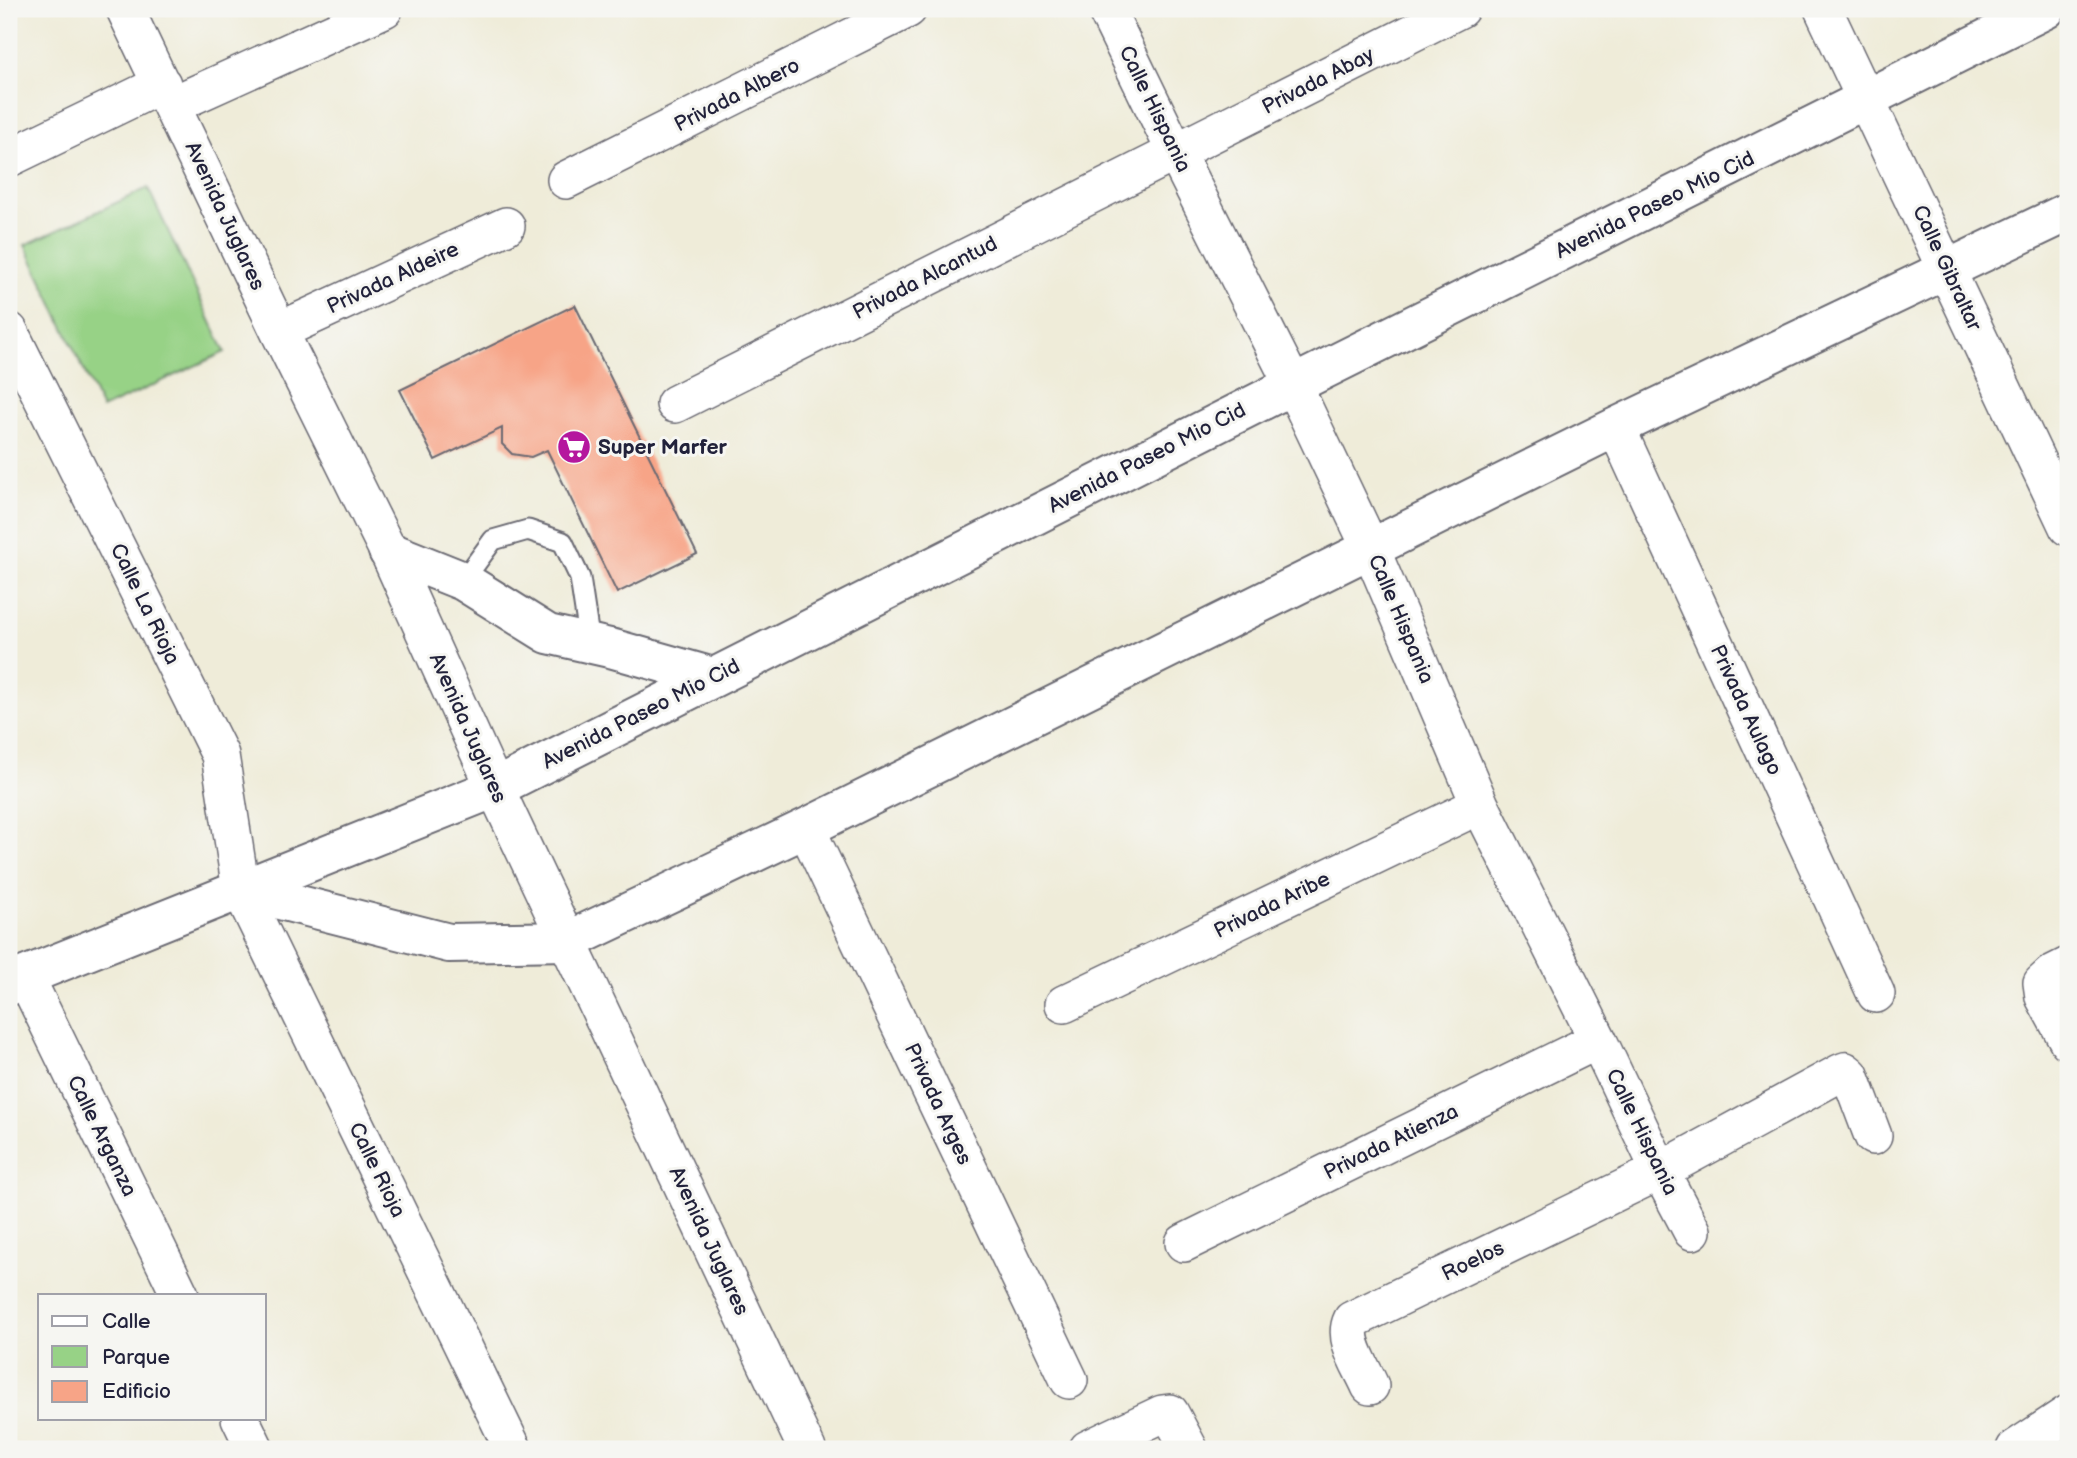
<svg xmlns="http://www.w3.org/2000/svg" width="2077" height="1458" viewBox="0 0 2077 1458" font-family="'Balsamiq Sans',sans-serif">
<rect width="100%" height="100%" fill="#f6f6f2"/>
<filter id="ink" filterUnits="userSpaceOnUse"><feTurbulence type="fractalNoise" baseFrequency=".0143" numOctaves="2"/><feDisplacementMap in="SourceGraphic" scale="14" xChannelSelector="R" yChannelSelector="G"/><feConvolveMatrix kernelMatrix="1 2 1 2 8 2 1 2 1" color-interpolation-filters="sRGB"/></filter>
<filter id="wash" filterUnits="userSpaceOnUse"><feTurbulence type="fractalNoise" baseFrequency=".00686" numOctaves="4" result="noise"/><feDisplacementMap in="SourceGraphic" scale="28" xChannelSelector="R" yChannelSelector="G"/><feGaussianBlur stdDeviation="1.57" result="paint"/><feColorMatrix in="noise" values="0 0 0 0 0 0 0 0 0 0 0 0 0 0 0 0 0 1.4 0 .05"/><feComposite in="paint" operator="in"/></filter>
<g filter="url(#wash)">
<rect width="100%" height="100%" fill="#efecd9"/>
<path fill="#97d286" stroke="#5c7a60" stroke-width="2" d="M148,188l77,164 -123,57 -77,-164z"/>
<g id="blocks">
<path fill="#f7a487" d="M575,305l122,249 -80,39 -70,-143 -16,7 -19,-3 -10,-10v-16l-67,32 -35,-70z"/>
</g>
</g>
<g filter="url(#ink)">
<use href="#blocks" fill-opacity="0" stroke="#6a6972" stroke-width="2"/>
<g fill="none" stroke-linecap="round" stroke-linejoin="round">
<g stroke="#6a6972" stroke-width="23">
<path id="service" d="M463,581l30,-41 35,-10 35,12 17,36 10,66"/>
</g>
<g stroke="#6a6972" stroke-width="40">
<path id="minor" d="M125,9l154,322 109,220 107,237 312,661
M1106,9l70,144 117,232 77,162 110,258 118,235 62,131 32,60
M1823,9l245,518
M172,105l212,-96
M9,158l153,-74
M566,180l342,-171
M9,331l211,424 21,135 272,559
M279,331l227,-105
M675,404l785,-395
M1616,427l260,567
M806,828l263,552
M2068,966l-16,8 -10,9 2,14 24,44
M25,976l155,319
M1064,1004l416,-199
M1184,1243l414,-203
M1370,1386c-8,-19 -28,-46 -18,-66l308,-149 180,-98 5,-2 5,4 23,61
M240,1418l15,31
M1088,1449l74,-35 8,-1 19,36
M2015,1449l53,-35"/>
</g>
<g stroke="#6a6972" stroke-width="42">
<path id="tertiary" d="M388,551l75,30 85,53 66,15 99,28
M241,890l208,53 119,-2 238,-113 810,-401 452,-215
M9,986l16,-10 470,-188 798,-403 753,-376"/>
</g>
<use href="#service" stroke="#fff" stroke-width="19"/>
<use href="#minor" stroke="#fff" stroke-width="37"/>
<use href="#tertiary" stroke="#fff" stroke-width="38"/>
</g>
</g>
<defs>
<g id="supermarket-disc" transform="scale(1.75)"><circle r="9.5" fill="#b5179e" stroke="#f6f6f2"/><path d="M-6-5.5h2.5l.6 2H6L4.5 2H-2.5L-4.4-4H-6ZM-1.5 3.2a1.3 1.3 0 1 0 .1 0ZM3 3.2a1.3 1.3 0 1 0 .1 0Z" fill="#fff"/></g>
</defs>
<g fill-rule="evenodd">
<use href="#supermarket-disc" x="574" y="447"/>
</g>
<g text-anchor="middle" dominant-baseline="central" stroke-width="6" stroke-linejoin="round" paint-order="stroke">
<g font-size="21" fill="#22223b" stroke="#f6f6f2">
<text transform="translate(1318 81) rotate(-27)">Privada Abay</text>
<text transform="translate(737 95) rotate(-27)">Privada Albero</text>
<text transform="translate(1155 109) rotate(64)">Calle Hispania</text>
<text transform="translate(1655 205) rotate(-26)">Avenida Paseo Mio Cid</text>
<text transform="translate(225 216) rotate(65)">Avenida Juglares</text>
<text transform="translate(1947 268) rotate(65)">Calle Gibraltar</text>
<text transform="translate(393 278) rotate(-25)">Privada Aldeire</text>
<text transform="translate(925 278) rotate(-27)">Privada Alcantud</text>
<text transform="translate(1147 458) rotate(-27)">Avenida Paseo Mio Cid</text>
<text transform="translate(145 604) rotate(64)">Calle La Rioja</text>
<text transform="translate(1401 619) rotate(67)">Calle Hispania</text>
<text transform="translate(1746 710) rotate(65)">Privada Aulago</text>
<text transform="translate(641 714) rotate(-27)">Avenida Paseo Mio Cid</text>
<text transform="translate(468 728) rotate(66)">Avenida Juglares</text>
<text transform="translate(1272 905) rotate(-26)">Privada Aribe</text>
<text transform="translate(938 1104) rotate(65)">Privada Arges</text>
<text transform="translate(1642 1132) rotate(64)">Calle Hispania</text>
<text transform="translate(102 1136) rotate(64)">Calle Arganza</text>
<text transform="translate(1391 1142) rotate(-26)">Privada Atienza</text>
<text transform="translate(377 1170) rotate(64)">Calle Rioja</text>
<text transform="translate(709 1241) rotate(65)">Avenida Juglares</text>
<text transform="translate(1473 1261) rotate(-26)">Roelos</text>
</g>
<g font-size="21" font-weight="bold" fill="#22223b" stroke="#f6f6f2" text-anchor="start">
<text x="598" y="447">Super Marfer</text>
</g>
</g>
<rect width="2077" height="1458" fill="none" stroke="#f6f6f2" stroke-width="35"/>
<rect x="38" y="1294" width="228" height="126" fill="#f6f6f2" stroke="#a1a1a9" stroke-width="2"/>
<rect x="52" y="1316" width="35" height="10" fill="#ffffff" stroke="#a1a1a9" stroke-width="2"/>
<text x="102" y="1328" font-size="21" fill="#22223b">Calle</text>
<rect x="52" y="1346" width="35" height="21" fill="#97d286" stroke="#a1a1a9" stroke-width="2"/>
<text x="102" y="1364" font-size="21" fill="#22223b">Parque</text>
<rect x="52" y="1381" width="35" height="21" fill="#f7a487" stroke="#a1a1a9" stroke-width="2"/>
<text x="102" y="1398" font-size="21" fill="#22223b">Edificio</text>
</svg>
